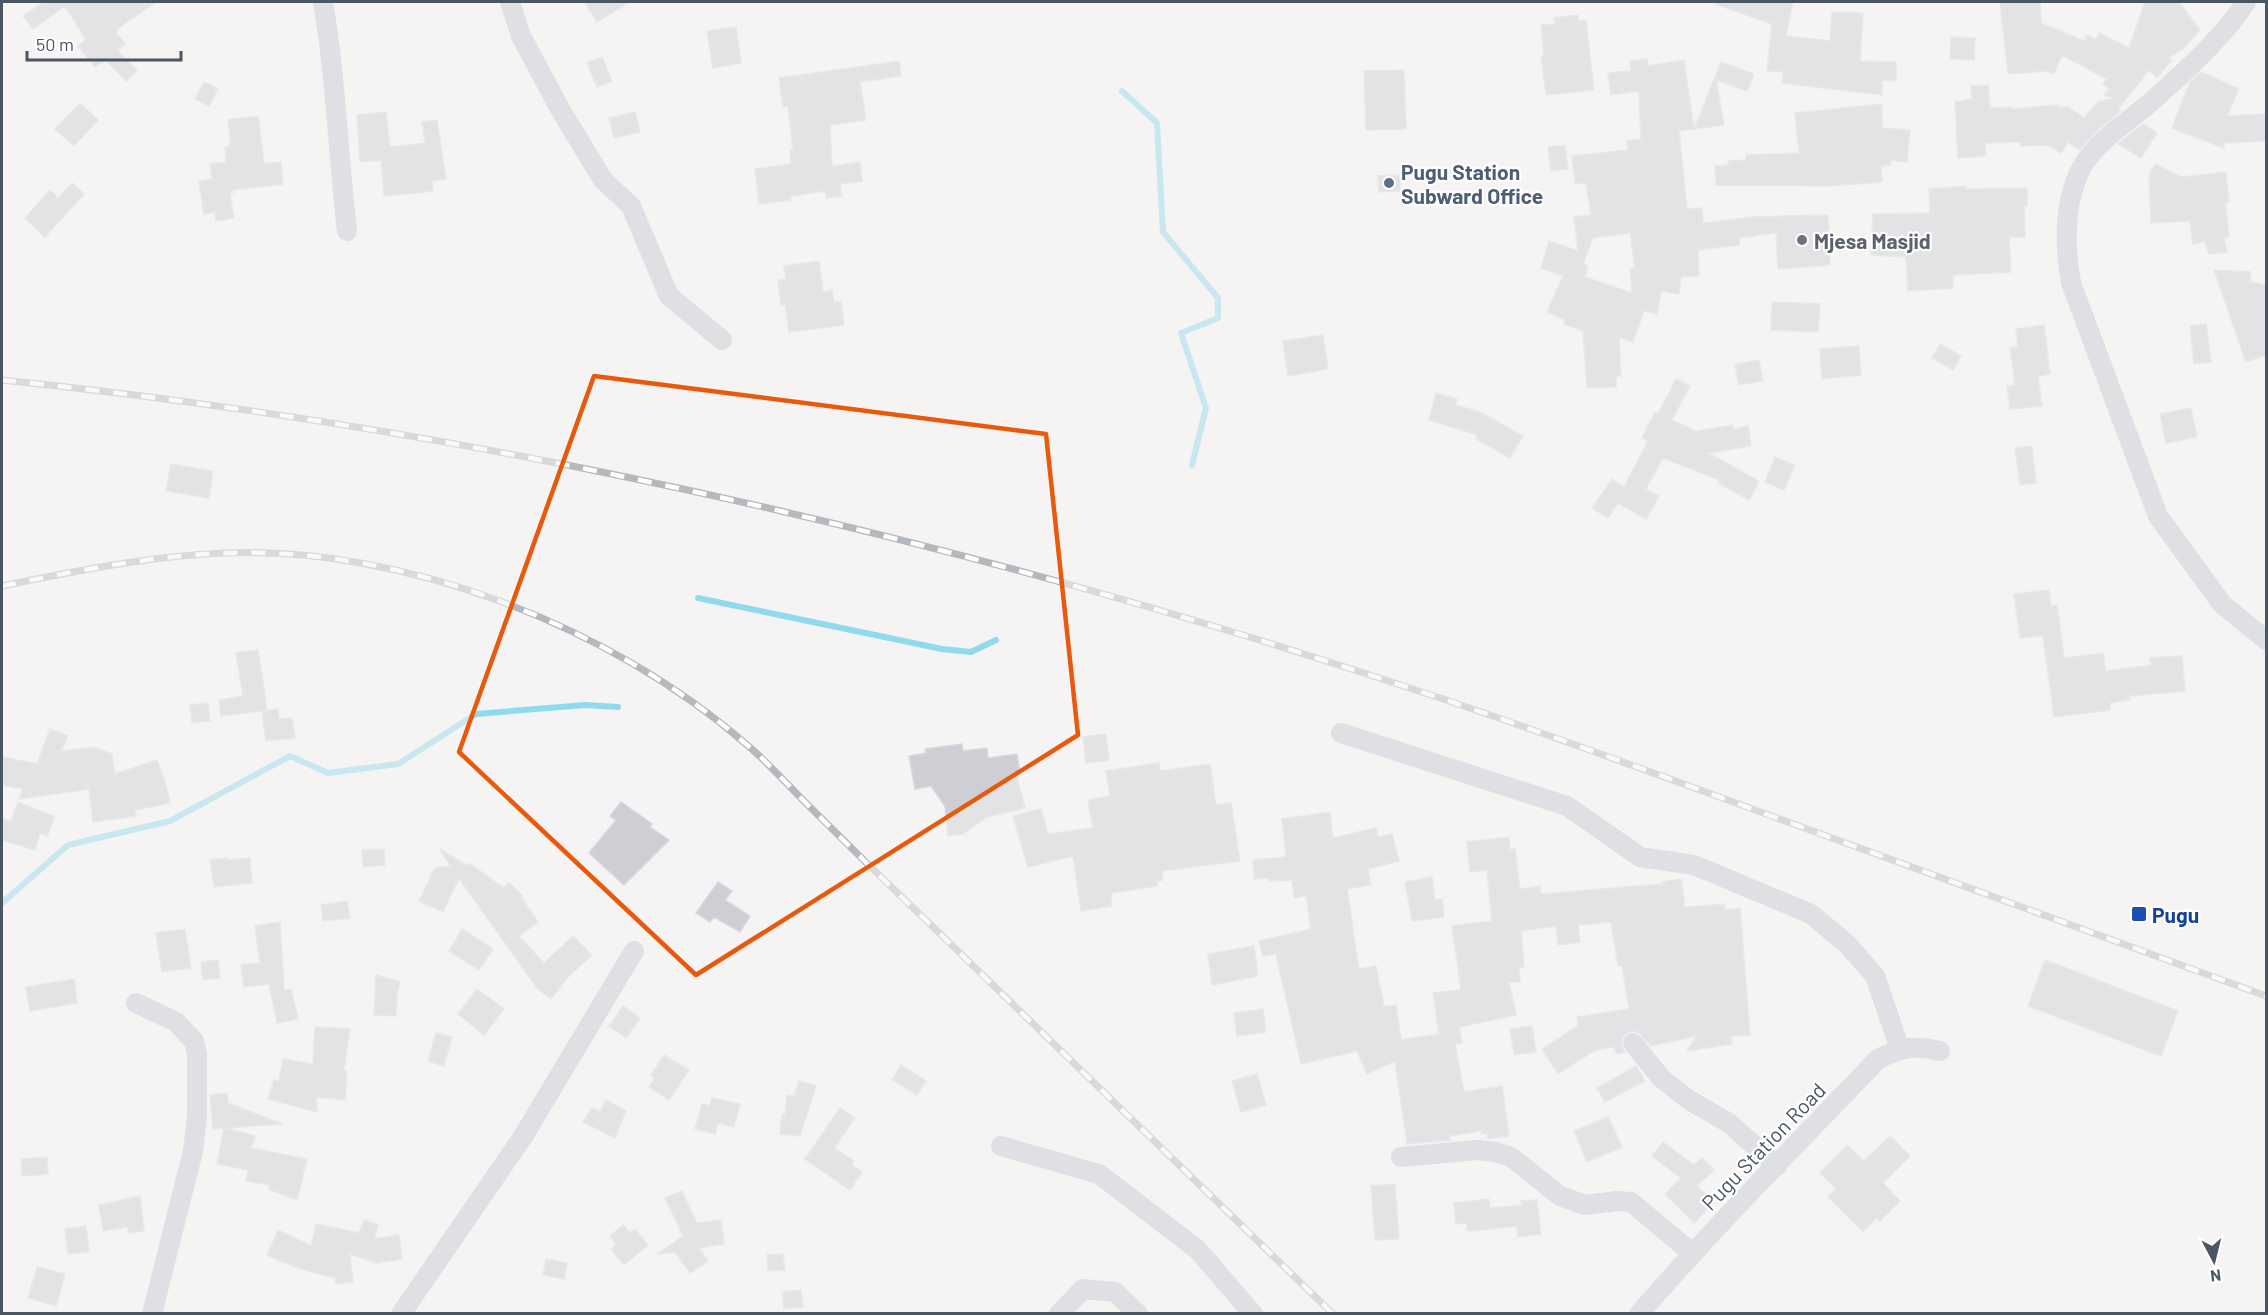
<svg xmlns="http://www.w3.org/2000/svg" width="2268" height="1315" viewBox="0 0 2268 1315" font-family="Barlow,sans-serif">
<rect width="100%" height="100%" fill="#f5f3f3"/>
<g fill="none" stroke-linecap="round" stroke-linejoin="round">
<path stroke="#90daee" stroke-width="6" d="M1122,91l35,32 6,109 55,66v20l-37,15 25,75 -14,57
M698,598l244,51 29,3 25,-12
M2,903l66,-58 102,-24 120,-65 38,17 70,-9 78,-50 109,-9 33,2"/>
</g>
<path fill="#cdcfd5" stroke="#d7d9de" stroke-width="1.5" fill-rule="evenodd" d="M44,2h112l-35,24 -5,6 9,12 -8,6 20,20 -11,11 -21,-21 -10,7 -17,-21 8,-7 -21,-33 -32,23 -10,-13z
M585,2h45l-33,20z
M1715,2h78l-7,34 44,5 2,-29 31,1 -3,48 36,1v19l-14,-1v15l-100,-12 1,-11 -16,-1 5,-47 -57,-20z
M2000,2h40l1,21 43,18 3,-6 8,5 4,-7 30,15 16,-46h34l21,28 -15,17 -17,11 4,2 -15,17 -8,-7 -31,39 3,2 -22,18 -20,21 -11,-8 -7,11 -13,-8 -27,1v-4l-36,1 1,13 -28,2 -3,-56 17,-3 -1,-13 17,-1 2,23 21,-1v2l47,-4v2h10l16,11 15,-17 16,-2 -11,-4 5,-6 -6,-5 4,-5 -45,-24 -8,19 -9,-3 -37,3z
M1578,15v6l8,-1 8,70 -48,5 -5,-39h3l-3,-31 14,-1 -1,-6z
M736,27l5,36 -28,5 -6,-37z
M1951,37l24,1 -1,22 -24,-1z
M602,57l10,24 -15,6 -10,-24z
M1647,59l1,7 36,-6 10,69 27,-67 33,12 -7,17 -31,-11 8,45 -45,6 8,78 15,-1 1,15 50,-6 75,-2 2,50 -52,4 -2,-36 -37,5v7l-41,5 1,26 -18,1 -2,17 -18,-3 -4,23 -13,-3 -11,31 -14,-5 2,39h-5v11l-29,1 -4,-57 -19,-7 1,-4 -18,-8 16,-36 -22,-8 8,-27 29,10 -4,-34 17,-2 -5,-32 -11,1 -3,-28 56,-6 -1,-9 14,-2 -2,-48 -28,4 -3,-22 23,-2 -1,-10zM1630,233l5,36h-5l2,24 -47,-16 3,-11 -5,-2 10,-26z
M899,61l2,15 -41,6 6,38 -36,5 2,41 28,-4 2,19 -22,3 2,12 -16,2 -1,-7 -34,5v4l-32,4 -4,-35 36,-5 -1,-14 3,-1 -5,-43 -5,1 -4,-29z
M1404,70l2,59 -40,1 -2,-59z
M2201,72l38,17 -12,27 39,-2v27l-43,2 1,5 -52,-20 18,-46z
M204,82l14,7 -9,17 -14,-7z
M80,103l18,17 -24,26 -19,-17z
M1882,104v24l28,2 -3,32 -17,-2 1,5 -10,1 1,16 -54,4 -112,-1 -1,-19 14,-1 -1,-4 18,-1v-5l53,-2 -4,-40z
M386,112l4,35 35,-4 -3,-21 15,-2 9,59 -14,2 1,10 -49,5 -3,-36 -21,2 -3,-47z
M635,112l5,20 -26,6 -5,-20z
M258,116l6,48 17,-2 2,22 -51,6 1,3h-3l4,25 -18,3 -1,-9 -11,2 -5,-33 13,-2 -2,-15 16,-2 -1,-15 4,-1v-2l2,-1 -3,-23z
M2143,124l14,9 -16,25 -23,-14z
M1565,145l3,24 -17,2 -3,-24z
M2155,164l27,13 44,-5 3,30 -4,1 4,33 -5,1 3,15 -18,2 -4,-13 -12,3 -3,-23 -39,2 -2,-47z
M1400,175v16l-21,1 -1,-16z
M72,183l12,11 -39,43 -20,-19 25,-28 8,8z
M1966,186l1,3 60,-1v18h-3l1,31h-16l2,35 -58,3v13l-45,3 -2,-34 -35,-2 2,-41 57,-1 -1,-24z
M819,261l4,31 9,-2 2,12 7,-1 3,24 -55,7 -4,-28 -4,1 -3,-25 8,-1 -2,-13z
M2214,270l37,2 -1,10 16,3v70l-20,7z
M1772,302l48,2 -2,28 -47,-2z
M2206,324l5,38 -17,2 -4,-38z
M2044,325l6,49 -12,2 4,30 -32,3 -3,-23 8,-1 -5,-37 8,-1 -2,-18z
M1323,335l5,34 -40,7 -5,-35z
M1940,344l21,12 -8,14 -21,-12z
M1859,346l2,29 -39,4 -2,-30z
M1759,360l4,21 -24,4 -4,-21z
M1676,379l14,7 -18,34 24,11 37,-6 1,4 14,-3 3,20 -43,7 51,28 -10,19 -31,-17 2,-3 -57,-22 -17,31 13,7 -13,23 -28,-16 -10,15 -16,-10 20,-29 12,8 24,-46 -6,-3 13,-26 3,2z
M1436,393l21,6 -2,6 25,7 43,24 -13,22 -34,-19 2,-4 -49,-15z
M2191,408l6,29 -31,6 -6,-29z
M2032,446l4,37 -16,2 -5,-37z
M1775,457l20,8 -11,25 -19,-8z
M171,464l42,7 -4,27 -43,-7z
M2049,590l2,16 6,-1 7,53 39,-5 3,18 45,-6 -1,-7 32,-2 3,35 -56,5 1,4 -20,3v7l-56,7 -11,-81 -23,2 -6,-44z
M258,650l9,60 -46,6 -2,-16 24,-4 -7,-43z
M208,703l2,18 -18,2 -2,-18z
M278,709l1,10 13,-1 3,20 -29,3 -4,-29z
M50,729l18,7 -7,15 33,-4 18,7 3,20 42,-14 8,22 5,21 -35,7 1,6 -43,6 -4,-33 -70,10 4,-10 -21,-4v-28l35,7z
M1106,734l3,26 -23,3 -3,-26z
M962,744l1,7 24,-3 1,10 29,-4 3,18 -4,1 9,35 -38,9 -24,17 -15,2 -3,-30 -14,-20 -16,3 -6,-33 17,-3 -1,-4z
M1159,763l1,8 50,-7 6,41 15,-2 9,58 -78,10 1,9 -6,1v5l-46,7 1,13 -31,5 -8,-55 -45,11 -15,-51 28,-7 7,25 45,-6 -5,-28 22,-4 -4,-25z
M18,802l37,15 -8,19 -7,-3 -5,17 -33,-10v-22l9,3z
M621,802l31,22 -2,3 19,13 -45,45 -35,-32 27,-33 -6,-4z
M1330,812l3,26 43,-10 2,9 14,-3 7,27 -31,8 3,16 -24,4 12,80 17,-3 8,41 12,-2 5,35 38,-6 -6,-41 28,-3 -9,-64 40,-5 -5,-51 -17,2 -3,-30 42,-5 1,13 5,-1 5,40 20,-3 1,8 122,-10 -1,-2 19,-3 4,28 40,-3v6l15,-2 10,127 -19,1 1,8 -45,7 10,-15 -46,10 -13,-14 -7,-1 -6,3 -3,5 -1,6 4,7 -8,2 -4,-7 -18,3 -37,24 -16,-25 36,-23 -1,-9 52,-8 -7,-43h-4l-7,-44 -33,3 2,17 -22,3 -2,-19 -35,5 3,36h-5l1,15h-11l7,33 -57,12 3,16 -7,2 9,47 38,-6 7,50 -21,3 -1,-6 -6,1v-3l-32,5 1,4 -43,4 -12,-83 -28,13 -10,-23 -56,13 -25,-110 -13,2 -4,-15 52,-12 -5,-33 -12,2 -2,-18 -23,1v-3l-15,1 -1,-19 33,-3 -4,-38z
M384,849l1,16 -22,2 -1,-17z
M441,849l26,17 2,-3 35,25 5,-5 14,13 -2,1 17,25 -19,14 25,27 29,-27 19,19 -23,21 -18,23 -14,-11 -78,-110 -16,34 -24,-11 16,-33 16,-2 -11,-16z
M227,858l1,2 22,-2 2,25 -38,4 -4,-27z
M1432,877l3,23 7,-1 2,18 -32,4 -7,-39z
M718,882l14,9 -7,9 25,16 -10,16 -26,-15 -4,5 -14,-9z
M347,901l3,17 -27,3 -2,-16z
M280,922l4,68 7,-1 7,30 -21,4 -8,-39 -25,3 -3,-22 19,-2 -5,-37z
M185,929l6,39 -29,4 -6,-39z
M462,929l31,20 -14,21 -30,-19z
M1254,946l4,30 -46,9 -4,-31z
M218,960l2,18 -17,2 -2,-18z
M2045,960l133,51 -17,45 -133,-50z
M376,975l24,7 -3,11 -1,23 -22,-1z
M74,979l3,24 -47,8 -4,-24z
M477,989l27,20 -20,26 -26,-21z
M623,1006l17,12 -14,20 -17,-12z
M1263,1009l3,23 -29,4 -3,-23z
M1532,1026l4,26 -22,3 -4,-26z
M315,1027l35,2 -6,42h3l-2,29 -29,-3 1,15 -49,-13 6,-19 5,1 4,-22 30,5z
M436,1033l16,4 -8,29 -16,-5z
M664,1055l25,15 -20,30 -20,-13 6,-9 -4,-3z
M901,1065l25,16 -9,14 -25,-15z
M1636,1066l9,15 -40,21 -8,-14z
M1257,1074l9,31 -25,7 -9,-31z
M799,1081l17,5 -16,50 -20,-2 2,-20 3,1 2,-20 7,1z
M227,1093l1,10 55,21 -70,5 -3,-34z
M712,1098l28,6 -6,23 -16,-4 -3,11 -20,-5 7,-25 8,2z
M606,1100l20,11 -11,27 -32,-16 9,-14 8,4z
M840,1108l15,10 -21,30 20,13 -2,4 10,7 -12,18 -45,-31z
M1608,1117l14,30 -35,15 -13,-31z
M224,1128l32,8 -5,12 56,11 -10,41 -29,-11 2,-4 -24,-4 2,-11 -31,-6z
M1890,1136l20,20 -27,27 17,18 -20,20 -4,-3 -13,14 -35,-35 8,-8 -16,-16 27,-28 17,16z
M1663,1142l31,23 8,-7 12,12 -17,16 17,16 -20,21 -29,-29 16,-16 -29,-22z
M47,1157l1,17 -26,2 -1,-17z
M1395,1184l4,55 -24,1 -4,-54z
M682,1191l15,32 24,-3 3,24 -25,4 9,13 -18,12 -15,-21 -18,2 26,-18 -18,-38z
M140,1196l4,35 -16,2v-6l-25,4 -4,-26z
M1489,1199l1,9 32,-3 -1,-4 16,-1 4,34 -23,3 -1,-11 -45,5 -5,-1v-7l-11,1 -2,-21z
M364,1220l14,5 -4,14 25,-4 3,24 -26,4 -26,-9 3,28 -17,2 -1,-6 -38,-10 -30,-13 11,-25 33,16 5,-22 43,9z
M623,1225l7,8 5,-4 13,16 -24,20 -13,-16 5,-5 -6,-8z
M86,1226l3,26 -21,2 -3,-25z
M783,1254l2,16 -17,1 -1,-16z
M546,1259l21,4 -3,16 -21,-4z
M37,1267l28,7 -9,32 -28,-8z
M801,1290l2,17 -19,2 -2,-17z"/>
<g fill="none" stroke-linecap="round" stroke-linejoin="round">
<path stroke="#c1cad2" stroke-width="20" d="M323,2c13,75 15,153 24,229
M510,2l11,34 39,73 43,71 28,26 38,90 53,44
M2246,2c-22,35 -69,77 -101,105 -23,19 -55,39 -67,68 -14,33 -13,73 -7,108l87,233 64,88 44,36
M1341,733l226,73 73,51 54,8 117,49 37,31 27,31 25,73
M136,1003l40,19 18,19 3,13v62l-4,35 -41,163
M1633,1043l28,35 28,22 40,23 48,43
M1001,1146l98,28 99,76 55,64
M1401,1157l76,-7 19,2 15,5 49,39 25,9 32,-4 14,1 61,51
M401,1314l123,-179 110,-184
M1059,1314l24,-25 32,3 23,22
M1639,1314c76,-88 159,-171 239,-255 24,-12 36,-14 62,-8"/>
<g stroke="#b5b8bd" stroke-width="7">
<path id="rail" d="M2,380c489,50 975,163 1441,319 116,39 230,81 345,123 160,58 319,116 478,174
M2,586c73,-15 148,-30 223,-33 180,-7 386,74 521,191 25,21 46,46 69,68 38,38 77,76 116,113 134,130 268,259 402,389"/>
</g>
<use href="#rail" stroke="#fff" stroke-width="4.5" stroke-dasharray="14" stroke-linecap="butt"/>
</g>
<path d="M0 0H2268V1315H0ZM594,376l452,58 32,301 -382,240 -237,-223z" fill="#f5f3f3" fill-opacity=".55" fill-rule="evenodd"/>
<path fill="none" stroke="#e8590c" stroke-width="4.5" stroke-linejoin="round" d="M594,376l452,58 32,301 -382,240 -237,-223z"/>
<circle fill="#5c6f8a" stroke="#fff" stroke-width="2" cx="1389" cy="183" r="6"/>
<circle fill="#6b7280" stroke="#fff" stroke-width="2" cx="1802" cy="240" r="6"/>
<rect fill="#1a4fb4" stroke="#fff" stroke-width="2" x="2131" y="906" width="16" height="16" rx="3"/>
<g text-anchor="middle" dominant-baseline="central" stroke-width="4.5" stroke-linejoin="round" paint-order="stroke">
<g font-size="21" font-weight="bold" fill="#4e5e75" stroke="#fff" text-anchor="start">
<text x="1401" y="171">Pugu Station<tspan x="1401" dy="24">Subward Office</tspan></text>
</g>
<g font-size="21" font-weight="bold" fill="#5b616d" stroke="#fff" text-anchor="start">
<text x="1814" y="240">Mjesa Masjid</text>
</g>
<g font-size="21" font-weight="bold" fill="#164399" stroke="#fff" text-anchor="start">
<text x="2152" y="914">Pugu</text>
</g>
<g font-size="21" fill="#4a5661" stroke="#fff">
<text transform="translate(1763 1146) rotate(-46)">Pugu Station Road</text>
</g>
</g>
<rect width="2268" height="1315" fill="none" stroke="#4a5661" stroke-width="6"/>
<g transform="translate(2214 1261) rotate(173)" stroke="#ffffff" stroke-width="4.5" paint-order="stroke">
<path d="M0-4.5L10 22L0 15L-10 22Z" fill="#4a5661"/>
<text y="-9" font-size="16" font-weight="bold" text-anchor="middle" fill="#4a5661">N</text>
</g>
<path d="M27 51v9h154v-9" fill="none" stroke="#4a5661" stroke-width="3"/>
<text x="36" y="51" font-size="18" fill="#4a5661" stroke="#ffffff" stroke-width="4.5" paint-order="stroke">50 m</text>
</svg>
